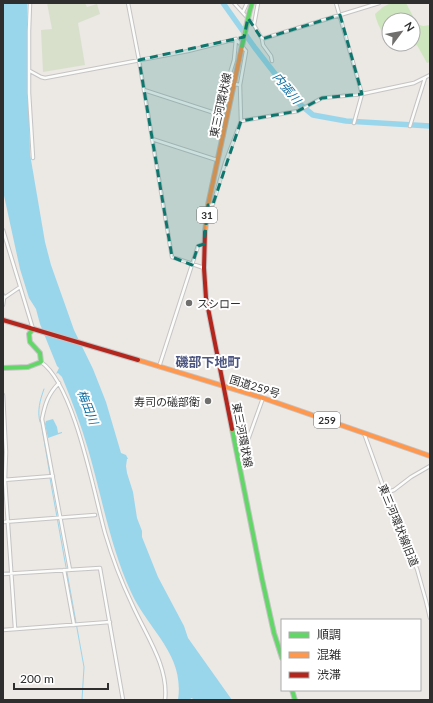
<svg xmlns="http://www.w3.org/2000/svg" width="433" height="703" viewBox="0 0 433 703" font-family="Lato,'Noto Sans JP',sans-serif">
<rect width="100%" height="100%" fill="#ece8e4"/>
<path fill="#cee6be" d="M391,3h15l11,21 6,2 7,-1v37l-3,1 -10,-18 -9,3h-13l-3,-4h21v-24h-24v21c-7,-8 -12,-17 -14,-27l8,-7z"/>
<path fill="#d8e0cc" d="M47,3h38l2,4 10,-3 3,10 -22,9 7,42 -42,7 -2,-42 11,-1z"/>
<path fill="#99d6ec" d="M3,3h24l3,151 15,88 6,23 23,65 19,39 13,33 15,51 5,2 2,4h-1l-1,7 1,7 6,19 4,26 5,13v6l16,40 26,49 4,12 44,62h-36l-5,-2 -1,2h-12c7,-46 -30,-70 -47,-108 -21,-46 -29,-95 -43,-143 -7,-24 -16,-48 -26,-72l-4,-4 -2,1 3,-6 -2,-2 -17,-42 -4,-15 -7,-11 -9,-29 -17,-78z
M53,419l4,8 1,6 4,-1v1l-14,5 -3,-14 1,-3z"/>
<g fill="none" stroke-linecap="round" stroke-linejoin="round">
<path stroke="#99d6ec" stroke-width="1" d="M40,422c-3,-11 0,-22 4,-33
M41,422l9,53
M50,478l34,189 -2,33"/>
<path stroke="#99d6ec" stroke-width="5.5" d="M223,3l32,45 42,54 16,13 33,6 84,5"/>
<g stroke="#c5c4c5" stroke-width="4.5">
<path id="street" d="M30,3l-1,28v62l4,65
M128,3l11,57 33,197 32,11
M234,3l20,22
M258,3l-4,22 8,14 1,6 8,11 1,5
M336,3l26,91 -8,29
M243,12l4,-9
M236,39l10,12 -6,34
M262,39l117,-36
M30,71l11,6 4,1 143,-27 48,-12 -2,21 -6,20 1,3 11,2 1,36 -16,42 -12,41 -5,1
M144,90l83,27
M241,121l57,-10 24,-13 40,-4 52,-11 16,-8
M410,126l15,-48
M152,139l65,21
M3,230l30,99
M3,295l1,3 -1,7
M4,298l16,-11
M41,362c33,22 53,131 64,171 7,24 16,48 27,71 13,30 37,62 33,96
M159,367l39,-121 5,-2
M59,383c-11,11 -14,21 -17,36l28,151
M3,395l3,57 -1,28 10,148
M364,433l36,100 17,36 9,32 4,17
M239,460l5,-9 19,-53
M3,480l50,-4
M385,493l9,-3 17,-13 19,-11
M3,522l92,-7
M64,570l10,55
M3,574l97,-6 23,132
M3,630l107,-8"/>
</g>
<g stroke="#c5c4c5" stroke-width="6">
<path id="fast" d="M249,14l3,-11
M3,368l25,-1 13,-5 -1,-9 -10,-11 -1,-8 4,-5
M232,429l30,150 12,54 8,25
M292,690l3,10"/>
</g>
<g stroke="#c5c4c5" stroke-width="6">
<path id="slow" d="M205,232l3,-27 34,-159
M138,360l125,38 167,58"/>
</g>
<g stroke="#c5c4c5" stroke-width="6">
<path id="jam" d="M205,232l-1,36 2,30 26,131
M3,320l135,40"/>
</g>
<use href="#street" stroke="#fcfcfb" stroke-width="2.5"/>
<use href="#fast" stroke="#63d668" stroke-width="4"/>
<use href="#slow" stroke="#ff974d" stroke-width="4"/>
<use href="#jam" stroke="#b3261e" stroke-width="4"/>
<g stroke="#c6c5c4" stroke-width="6" stroke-linecap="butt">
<path id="fast-bridge" d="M242,46l7,-32"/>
</g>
<use href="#fast-bridge" stroke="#63d668" stroke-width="4"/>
</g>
<path fill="#0f766e" fill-opacity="0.2" stroke="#0f766e" stroke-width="3" stroke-dasharray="8 5" stroke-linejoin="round" d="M340,15l22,79 -40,4 -24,13 -57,10 -28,83 -5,1 -4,39 -6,2 -6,19 -20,-8 -33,-197 105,-23 4,-19 14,21z"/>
<g fill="#706f6e" stroke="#fff" stroke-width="1.5">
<circle cx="189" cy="303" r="4"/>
<circle cx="208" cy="401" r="4"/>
</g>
<g text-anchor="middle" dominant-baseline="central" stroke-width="4" stroke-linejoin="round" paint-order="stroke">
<g fill="#fff" stroke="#6d6d6d" stroke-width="1">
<rect x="197" y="207" width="20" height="16" rx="3"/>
<rect x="314" y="412" width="26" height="16" rx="3"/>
</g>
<g font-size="10" font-weight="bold" fill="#2e2e2e">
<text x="207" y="215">31</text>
<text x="327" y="420">259</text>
</g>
<g font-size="11" fill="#2e2e2e" stroke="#fff">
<text transform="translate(220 105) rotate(-78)">東三河環状線</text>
<text transform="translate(255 386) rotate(17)">国道259号</text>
<text transform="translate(243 435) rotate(79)">東三河環状線</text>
<text transform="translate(399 525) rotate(68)">東三河環状線旧道</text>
</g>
<g font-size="11" fill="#2e2e2e" stroke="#fff" text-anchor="start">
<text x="197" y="303">スシロー</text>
<text x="200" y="401" text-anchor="end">寿司の礒部衛</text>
</g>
<g font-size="12" font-style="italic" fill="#0d6fa3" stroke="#fff">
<text transform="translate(287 88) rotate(51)">内張川</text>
<text transform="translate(88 407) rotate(69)">梅田川</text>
</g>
<g font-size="13" font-weight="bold" fill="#4d5680" stroke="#fff">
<text x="208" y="362">磯部下地町</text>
</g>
</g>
<rect width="433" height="703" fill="none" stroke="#2e2e2e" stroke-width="8"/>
<rect x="281" y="619" width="140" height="72" fill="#ffffff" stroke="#ababab"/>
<rect x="289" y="632" width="20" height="6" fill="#63d668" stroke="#ababab"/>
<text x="317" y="639" font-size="12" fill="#2e2e2e">順調</text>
<rect x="289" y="652" width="20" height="6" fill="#ff974d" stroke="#ababab"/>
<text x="317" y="659" font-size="12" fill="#2e2e2e">混雑</text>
<rect x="289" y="672" width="20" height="6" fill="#b3261e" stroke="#ababab"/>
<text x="317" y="679" font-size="12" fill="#2e2e2e">渋滞</text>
<g transform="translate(401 32) rotate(58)"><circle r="19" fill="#ffffff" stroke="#ababab"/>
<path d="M0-3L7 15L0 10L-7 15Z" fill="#706f6e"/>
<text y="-6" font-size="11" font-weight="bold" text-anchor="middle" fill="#2e2e2e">N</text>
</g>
<path d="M14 683v6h94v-6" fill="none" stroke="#2e2e2e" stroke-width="2"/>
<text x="20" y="683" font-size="12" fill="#2e2e2e" stroke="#ffffff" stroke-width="3" paint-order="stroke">200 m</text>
</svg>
